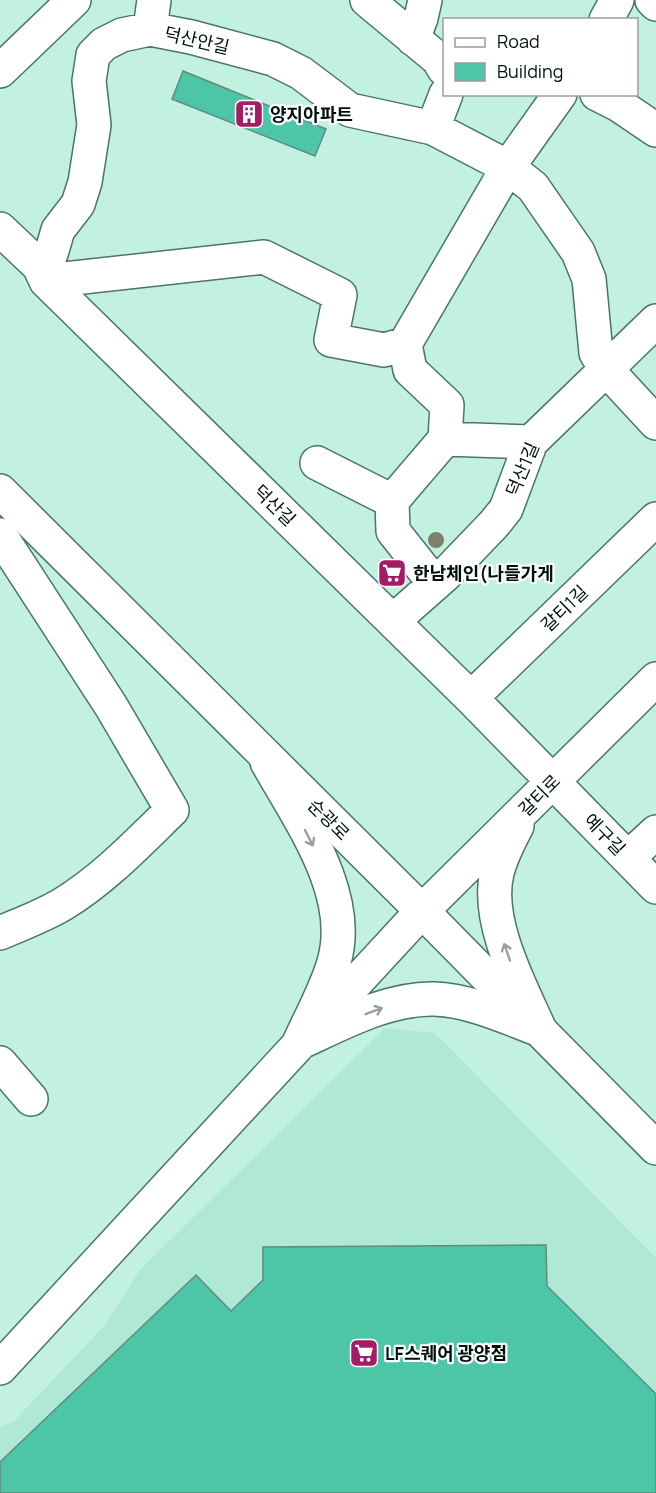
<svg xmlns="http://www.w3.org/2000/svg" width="656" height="1493" viewBox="0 0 656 1493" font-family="Manrope,'Noto Sans KR',sans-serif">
<rect width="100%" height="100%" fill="#c2f1e2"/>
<path fill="#b0e8d6" d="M385,1028l50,5 221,225v235h-656v-66l14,-6 91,-96 34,-54z"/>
<path fill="#4dc5a7" stroke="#608c7f" stroke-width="1.5" d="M183,71l143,58 -11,27 -143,-57z
M546,1245l1,41 109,108v99h-656v-31l196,-187 35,36 32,-31v-33z"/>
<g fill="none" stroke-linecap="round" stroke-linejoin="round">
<g stroke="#4a7568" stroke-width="36">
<path id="minor" d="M367,0l71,59 6,10
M652,0l4,4
M606,20l11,-20
M150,29l4,-29
M413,39l8,-21 4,-18
M0,71l74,-71
M597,94l22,11 37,25
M433,128l13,-34
M0,229l39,37 7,15 425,417 185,189
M39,266l12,-12 7,-24 20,-26 7,-22 9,-57 -5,-44 4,-26 11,-11 18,-9 28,-6 41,8 82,22 28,14 49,37 83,18 75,39 25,20 45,65 11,27 7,74 10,16 50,54
M46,281l218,-24 76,38 -9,45 53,10 21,-6
M445,439l86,3
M317,463l75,38
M0,535l111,171 61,104c-34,33 -68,69 -109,94 -20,12 -42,20 -63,29
M435,584l-42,-53 -1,-30 53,-62 2,-34 -37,-35 -5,-26 103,-177 52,-73
M393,621l51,-45 50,-52 12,-15 25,-67 125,-121
M471,698l185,-179
M267,762c32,58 87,131 67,200 -7,26 -24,56 -35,81 42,-19 88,-45 135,-44 36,1 74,19 106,31 -19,-43 -55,-109 -43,-157 4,-17 12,-32 20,-47
M628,858l28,-26
M0,1063l31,36
M0,1368l422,-457 234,-232"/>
</g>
<g stroke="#4a7568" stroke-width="36">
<path id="major" d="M0,491l422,420 234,237"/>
</g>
<use href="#minor" stroke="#fff" stroke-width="33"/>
<use href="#major" stroke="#fff" stroke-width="33"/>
</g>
<circle fill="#7f8068" cx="436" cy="540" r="8"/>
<defs><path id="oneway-shaft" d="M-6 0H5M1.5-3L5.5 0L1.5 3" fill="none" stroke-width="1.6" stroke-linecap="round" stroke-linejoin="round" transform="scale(1.5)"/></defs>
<g stroke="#999f9d">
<use href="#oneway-shaft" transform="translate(309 838) rotate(63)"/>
<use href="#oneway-shaft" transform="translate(507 952) rotate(-109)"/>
<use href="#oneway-shaft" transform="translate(374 1011) rotate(-20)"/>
</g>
<defs>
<g id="building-square" transform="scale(1.5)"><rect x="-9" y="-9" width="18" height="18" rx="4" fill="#a41c66" stroke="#fff"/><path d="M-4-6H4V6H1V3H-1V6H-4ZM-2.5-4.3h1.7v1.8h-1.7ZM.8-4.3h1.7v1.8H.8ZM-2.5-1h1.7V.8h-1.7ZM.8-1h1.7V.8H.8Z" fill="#fff"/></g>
<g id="supermarket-square" transform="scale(1.5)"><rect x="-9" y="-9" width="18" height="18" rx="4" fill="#a41c66" stroke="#fff"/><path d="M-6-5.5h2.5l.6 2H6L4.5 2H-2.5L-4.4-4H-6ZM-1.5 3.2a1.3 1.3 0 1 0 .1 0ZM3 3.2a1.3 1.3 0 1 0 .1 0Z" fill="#fff"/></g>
</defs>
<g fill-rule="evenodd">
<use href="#building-square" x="249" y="114"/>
<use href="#supermarket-square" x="392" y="573"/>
<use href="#supermarket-square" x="364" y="1353"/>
</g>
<g text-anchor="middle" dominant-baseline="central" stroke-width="4.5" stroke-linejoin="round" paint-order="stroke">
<g font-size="18" fill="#01100b" stroke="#fff">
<text transform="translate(197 40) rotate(13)">덕산안길</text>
<text transform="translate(522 469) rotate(-67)">덕산1길</text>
<text transform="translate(275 505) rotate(44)">덕산길</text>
<text transform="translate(564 608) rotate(-44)">갈티1길</text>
<text transform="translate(539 795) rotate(-45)">갈티로</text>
<text transform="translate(329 819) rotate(45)">순광로</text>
<text transform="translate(605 834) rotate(46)">예구길</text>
</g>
<g font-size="18" font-weight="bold" fill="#01100b" stroke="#fff" text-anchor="start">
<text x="270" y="114">양지아파트</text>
<text x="413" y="573">한남체인(나들가게</text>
<text x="385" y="1353">LF스퀘어 광양점</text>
</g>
</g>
<rect x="443" y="18" width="195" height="78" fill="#ffffff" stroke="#999f9d" stroke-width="1.5"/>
<rect x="455" y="38" width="30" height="9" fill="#ffffff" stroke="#999f9d" stroke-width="1.5"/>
<text x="497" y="48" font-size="18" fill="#01100b">Road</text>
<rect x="455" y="63" width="30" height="18" fill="#4dc5a7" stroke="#999f9d" stroke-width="1.5"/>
<text x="497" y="78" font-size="18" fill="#01100b">Building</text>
</svg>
